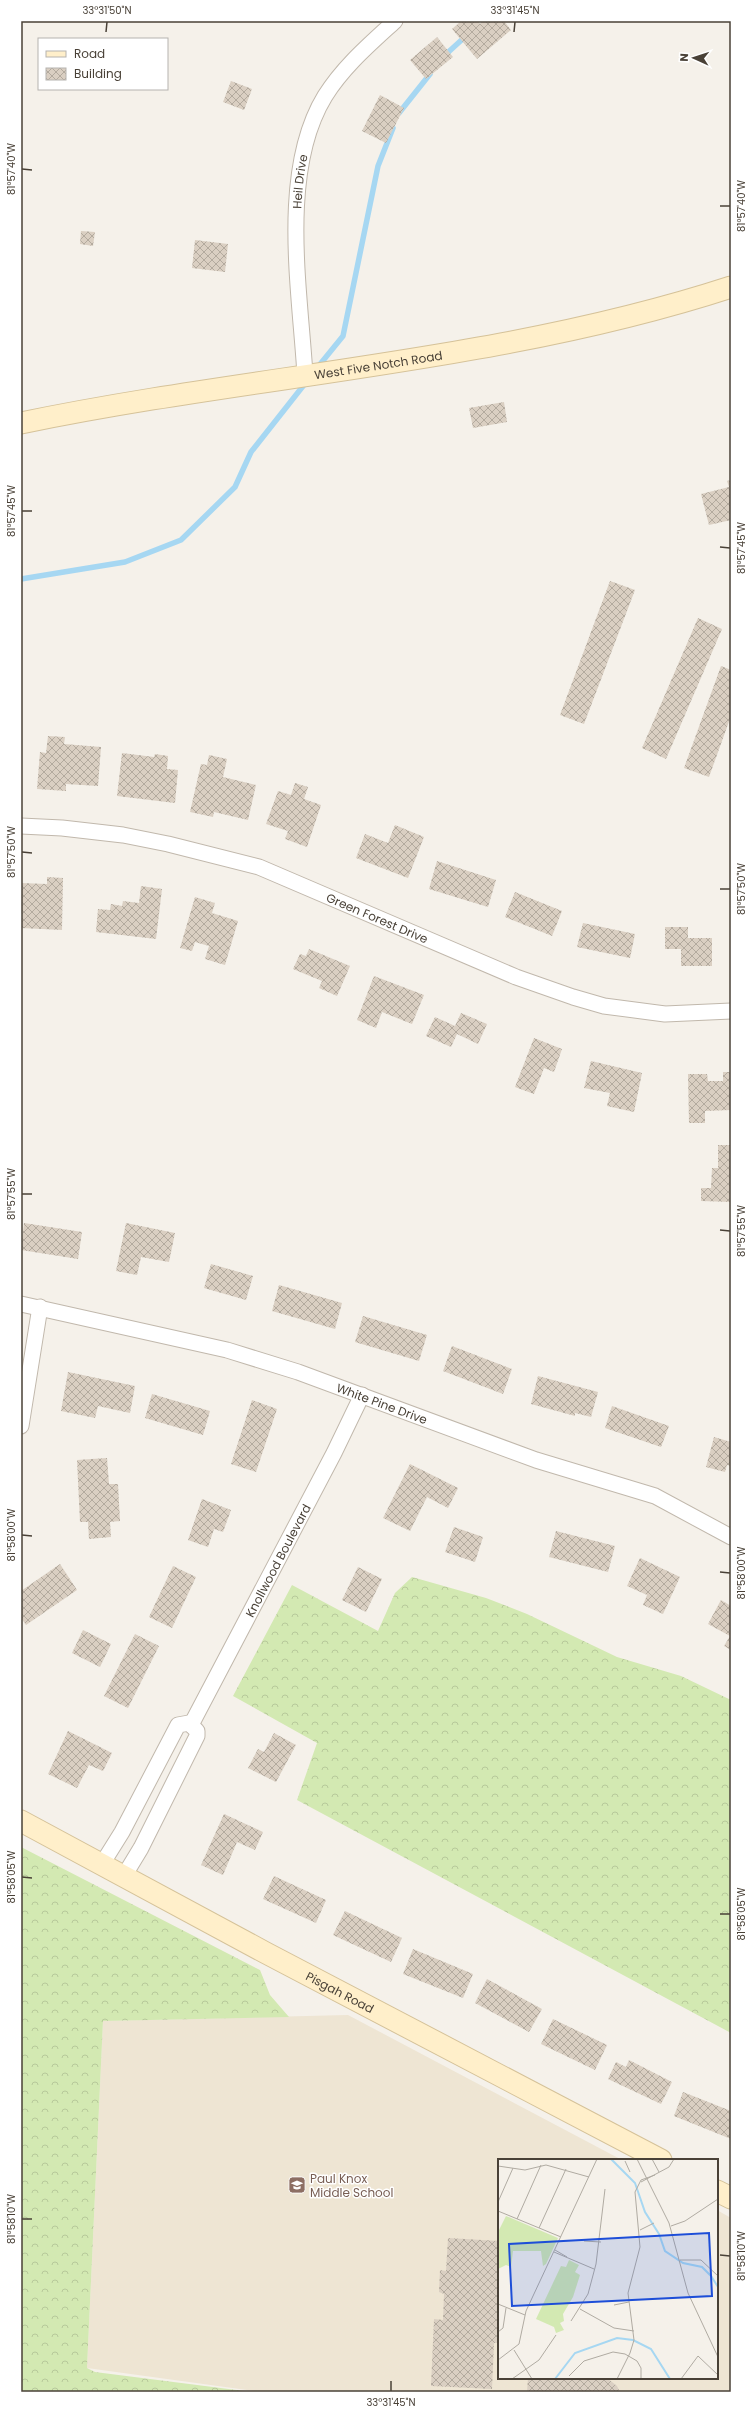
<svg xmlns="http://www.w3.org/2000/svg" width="752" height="2413" viewBox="0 0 752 2413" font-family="Poppins,sans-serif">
<defs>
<pattern id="forest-crowns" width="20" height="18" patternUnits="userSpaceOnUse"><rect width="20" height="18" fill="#d3e9b2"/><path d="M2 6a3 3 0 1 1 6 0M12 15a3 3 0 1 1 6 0" fill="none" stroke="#b7c99a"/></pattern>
<pattern id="building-cross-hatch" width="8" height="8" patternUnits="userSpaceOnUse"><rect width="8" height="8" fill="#dacfc2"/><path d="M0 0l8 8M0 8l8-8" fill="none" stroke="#b3aa9e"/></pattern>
</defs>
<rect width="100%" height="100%" fill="#f5f1ea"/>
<path fill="#eee5d3" d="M348,2015l274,145h-123v218h218v-168l14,8v174h-469l-175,-24 16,-347z"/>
<path fill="url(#forest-crowns)" d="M412,1577l74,21 41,16 90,43 64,19 50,24v333l-434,-233 20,-57 -84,-47 59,-111 86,46 17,-38z
M21,1847l239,123 10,25 19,22 -186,4 -16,347 8,4 157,20h-231z"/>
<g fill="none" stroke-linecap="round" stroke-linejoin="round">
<path stroke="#a6d7f2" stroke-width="5.5" d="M444,56l23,-21
M399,113l31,-39
M317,368l26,-32 35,-170 15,-38
M21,579l104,-17 56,-22 54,-53 16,-35 56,-71"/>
</g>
<path fill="url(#building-cross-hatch)" d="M461,21h16l3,3 3,-3h21l7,9 -34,29 -25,-30z
M437,37l16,20 -27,22 -16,-19z
M231,81l21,8 -8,21 -21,-8z
M380,95l24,13 -18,35 -24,-12z
M81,231l14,1 -2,14 -13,-2z
M195,240l33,4 -3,28 -33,-4z
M504,402l3,20 -34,6 -4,-20z
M731,480v40l-22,5 -8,-31 28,-7 -2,-6z
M610,581l25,9 -51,134 -24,-9z
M698,618l24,11 -56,130 -24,-11z
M721,666l10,4v46l-22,61 -25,-9z
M48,736l17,1 -1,7 37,3 -3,39 -32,-2v7l-29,-2 3,-37 6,1z
M122,753l32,4 1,-3 13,2 -1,13 11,1 -3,33 -58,-7z
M209,755l18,4 -4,18 33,8 -8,35 -34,-8 -1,5 -23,-5 11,-48 6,1z
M295,783l13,4 -4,12 17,6 -14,42 -22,-8 3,-8 -22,-7 12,-33 13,4z
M395,825l29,12 -16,41 -52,-20 9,-24 23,9z
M437,861l59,19 -8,27 -59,-18z
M47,877l16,1 -1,52 -41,-2v-45l26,1z
M141,886l21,3 -6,50 -60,-7 2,-23 12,1 1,-6 11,2 1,-5 16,2z
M515,892l47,19 -10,25 -47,-19z
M195,897l20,6 -3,10 26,8 -13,44 -20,-6 4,-13 -14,-4 -3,9 -12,-3z
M583,923l52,11 -5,24 -53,-11z
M665,927h23v11h24v28h-31v-17h-16z
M309,949l41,17 -13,30 -18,-8 3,-7 -29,-12 7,-15 6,2z
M374,976l50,19 -12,29 -30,-12 -6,16 -19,-8z
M461,1013l26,11 -9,20 -21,-10 -6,13 -25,-11 9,-19 20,9z
M534,1038l28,11 -8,23 -10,-4 -10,26 -19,-7z
M591,1061l51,12 -8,39 -27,-6 3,-13 -26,-5z
M723,1072h8v38l-26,1v12h-16l-1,-49h19l1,7h15z
M718,1145h13v57l-30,-1v-13h10l1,-20h6z
M24,1223l58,9 -4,27 -57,-9z
M126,1223l49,10 -6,29 -28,-5 -4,18 -21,-4z
M211,1264l42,12 -7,24 -42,-12z
M279,1285l63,18 -7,26 -63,-18z
M363,1316l64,19 -8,26 -64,-19z
M452,1346l60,23 -9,25 -60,-23z
M68,1372l67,14 -5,27 -32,-7 -3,12 -34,-7z
M538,1376l60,16 -7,25 -16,-4v3l-44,-12z
M152,1394l58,17 -7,24 -58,-17z
M252,1400l25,9 -21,63 -25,-8z
M612,1406l57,20 -8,21 -56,-19z
M714,1437l17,5v24l-4,-1 -2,7 -19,-5z
M107,1458l2,26h9l2,37 -10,1 1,15 -22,2 -1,-17h-8l-3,-62z
M410,1464l48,24 -10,20 -21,-11 -17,34 -27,-13z
M202,1499l29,11 -8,22 -9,-3 -6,18 -20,-7z
M454,1527l29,10 -8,25 -30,-10z
M556,1531l59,15 -7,26 -59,-15z
M640,1558l40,19 -17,37 -20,-9 4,-10 -20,-9z
M60,1564l17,26 -51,35 -5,-7v-27z
M173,1566l23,11 -24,51 -23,-11z
M358,1567l24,12 -16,33 -24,-12z
M721,1600l10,6v44l-7,-4 6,-10 -22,-12z
M83,1630l28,14 -11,23 -28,-14z
M135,1634l24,12 -31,62 -24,-12z
M68,1731l44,22 -9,18 -14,-6 -12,23 -29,-14z
M274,1733l22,12 -20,37 -28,-14 10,-19 6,3z
M224,1814l39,18 -8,18 -18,-8 -14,33 -22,-10z
M274,1876l52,24 -10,23 -53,-24z
M345,1911l57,27 -11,24 -58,-27z
M413,1949l60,25 -10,24 -60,-24z
M487,1979l55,30 -13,23 -54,-29z
M553,2019l54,26 -12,25 -54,-26z
M629,2060l43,22 -11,22 -53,-25 8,-17 10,5z
M683,2092l48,19v28l-57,-23z
M448,2238l51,3v102h-5l-2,46 -61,-3 3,-67 9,1 1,-26 -5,-2 1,-22 6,1z
M528,2378h79l10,8 3,6h-93z"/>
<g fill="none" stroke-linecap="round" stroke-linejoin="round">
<g stroke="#c1b8ac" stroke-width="17">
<g id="street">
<path id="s1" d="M305,375c-5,-85 -26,-204 20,-279 19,-30 45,-52 70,-75"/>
<path id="s2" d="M21,826l41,2 61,7 45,9 91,23 257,110 57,20 31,9 61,8 66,-3"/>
<path id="s3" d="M21,1304l206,46 71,22 238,88 119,36 76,41"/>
<path d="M21,1426l19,-119"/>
<path id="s4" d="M191,1725l143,-272 28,-58"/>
<path d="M102,1864l20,-32 56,-107 11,-2 8,8v5l-56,112 -17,28"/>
</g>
</g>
<g stroke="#d5c299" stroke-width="23">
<g id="secondary">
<path id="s5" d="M21,423c236,-49 480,-61 710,-136"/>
<path id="s6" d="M21,1821l245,132 395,207"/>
<path d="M717,2191l14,7"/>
</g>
</g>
<use href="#street" stroke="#fff" stroke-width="15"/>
<use href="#secondary" stroke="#ffefca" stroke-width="21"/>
</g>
<path fill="none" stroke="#494137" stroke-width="1.5" d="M106,32l1,-10M514,32l1,-10M22,169l10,1M720,206h10M22,511h10M720,547l10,1M22,852l10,1M720,889h10M22,1194h10M720,1230l10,1M22,1535l10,1M720,1572l10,1M22,1877l10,1M720,1914h10M22,2219h10M720,2255l10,1M391,2391v-10"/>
<defs>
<g id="school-square" transform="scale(0.9)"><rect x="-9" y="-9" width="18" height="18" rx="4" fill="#8d6e63" stroke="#fff"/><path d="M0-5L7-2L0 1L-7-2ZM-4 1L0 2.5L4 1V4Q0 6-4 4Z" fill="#fff"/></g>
</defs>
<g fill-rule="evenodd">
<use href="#school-square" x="297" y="2185"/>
</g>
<g text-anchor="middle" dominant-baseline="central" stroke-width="3" stroke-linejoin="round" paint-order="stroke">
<g font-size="12" fill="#494137" stroke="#fff">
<text stroke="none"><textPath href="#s1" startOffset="194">Heil Drive</textPath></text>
<text stroke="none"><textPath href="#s5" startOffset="362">West Five Notch Road</textPath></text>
<text stroke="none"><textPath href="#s2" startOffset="371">Green Forest Drive</textPath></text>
<text stroke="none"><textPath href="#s3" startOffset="375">White Pine Drive</textPath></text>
<text stroke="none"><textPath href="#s4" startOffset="186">Knollwood Boulevard</textPath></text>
<text stroke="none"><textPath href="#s6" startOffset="362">Pisgah Road</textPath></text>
</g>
<g font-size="12" fill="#785e54" stroke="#fff" text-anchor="start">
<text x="310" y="2178">Paul Knox<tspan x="310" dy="14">Middle School</tspan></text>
</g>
</g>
<g transform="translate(498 2159)">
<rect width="220" height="220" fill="#f5f1ea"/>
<path d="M8,57l52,22 -12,26 -3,2 -2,-15h-28l-2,16 -5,-2 -8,4v-37zM71,101l10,5 -4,7 5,3 -7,22 -10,17 1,7 -4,2 4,7 -8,3 -2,-6 -18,-8 25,-53 5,1z" fill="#d3e9b2"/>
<path fill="none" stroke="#a6d7f2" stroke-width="2" d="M113,0l24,24 10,29 14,22 6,17 18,12 19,4 9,9 7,11M57,220l20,-26 42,-15 16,2 18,9 19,30"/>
<path fill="none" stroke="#b0aba2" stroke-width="1" d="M139,0l32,64 19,70 30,64M154,0l7,13M127,2l5,11M0,7l27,4 21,-5 43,12M143,23l28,-15 5,-8M0,43l15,-34M0,52l63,26M19,60l24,-54M173,67l14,-5 33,-22M41,69l27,-59M142,71l14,-7M86,82l17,1M57,91l12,7M56,93l40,17M182,101h21l17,16M0,145l27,11M116,146l15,-3M82,150l34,19 20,3M73,162l17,-27 8,-30 9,-75M0,173l5,-4 3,-20M16,191l18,29M0,201l21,-16 7,-33 71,-152M71,217l15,-15 29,-9 12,2 12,7 4,7v11M14,220l27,-19 17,-25M119,220l13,-26 4,-13 -6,-47 12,-46 -5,-55 6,-12 14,-5M183,220l17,-23 20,19"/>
<path fill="#1d4ed8" fill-opacity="0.15" stroke="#1d4ed8" stroke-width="2" d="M211,74l3,63 -200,10 -3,-62z"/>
<rect width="220" height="220" fill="none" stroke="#494137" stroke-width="2"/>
</g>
<rect width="752" height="2413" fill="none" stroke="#ffffff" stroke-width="44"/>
<rect x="38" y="38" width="130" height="52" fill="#ffffff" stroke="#b6b3af"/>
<rect x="46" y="51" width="20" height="6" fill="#ffefca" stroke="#b6b3af"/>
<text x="74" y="58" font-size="12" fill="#494137">Road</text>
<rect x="46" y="68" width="20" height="12" fill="url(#building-cross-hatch)" stroke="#b6b3af"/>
<text x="74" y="78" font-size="12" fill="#494137">Building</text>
<g transform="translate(694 58) rotate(273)" stroke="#ffffff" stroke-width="3" paint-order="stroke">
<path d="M0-3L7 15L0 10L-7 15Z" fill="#494137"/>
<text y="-6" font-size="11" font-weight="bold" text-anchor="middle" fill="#494137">N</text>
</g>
<rect x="22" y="22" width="708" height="2369" fill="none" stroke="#494137" stroke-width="1.5"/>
<g font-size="10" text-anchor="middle" fill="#494137">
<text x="107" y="14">33°31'50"N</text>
<text x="515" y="14">33°31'45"N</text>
<text transform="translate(11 169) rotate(-90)" y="4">81°57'40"W</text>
<text transform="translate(741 206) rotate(-90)" y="4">81°57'40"W</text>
<text transform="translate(11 511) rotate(-90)" y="4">81°57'45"W</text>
<text transform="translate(741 548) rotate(-90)" y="4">81°57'45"W</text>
<text transform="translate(11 852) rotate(-90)" y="4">81°57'50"W</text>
<text transform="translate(741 889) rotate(-90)" y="4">81°57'50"W</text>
<text transform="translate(11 1194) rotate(-90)" y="4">81°57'55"W</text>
<text transform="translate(741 1231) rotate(-90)" y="4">81°57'55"W</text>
<text transform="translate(11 1535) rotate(-90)" y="4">81°58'00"W</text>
<text transform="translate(741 1573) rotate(-90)" y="4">81°58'00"W</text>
<text transform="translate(11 1877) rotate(-90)" y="4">81°58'05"W</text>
<text transform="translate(741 1914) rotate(-90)" y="4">81°58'05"W</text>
<text transform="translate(11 2219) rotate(-90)" y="4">81°58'10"W</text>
<text transform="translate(741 2256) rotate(-90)" y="4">81°58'10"W</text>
<text x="391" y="2406">33°31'45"N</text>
</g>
</svg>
